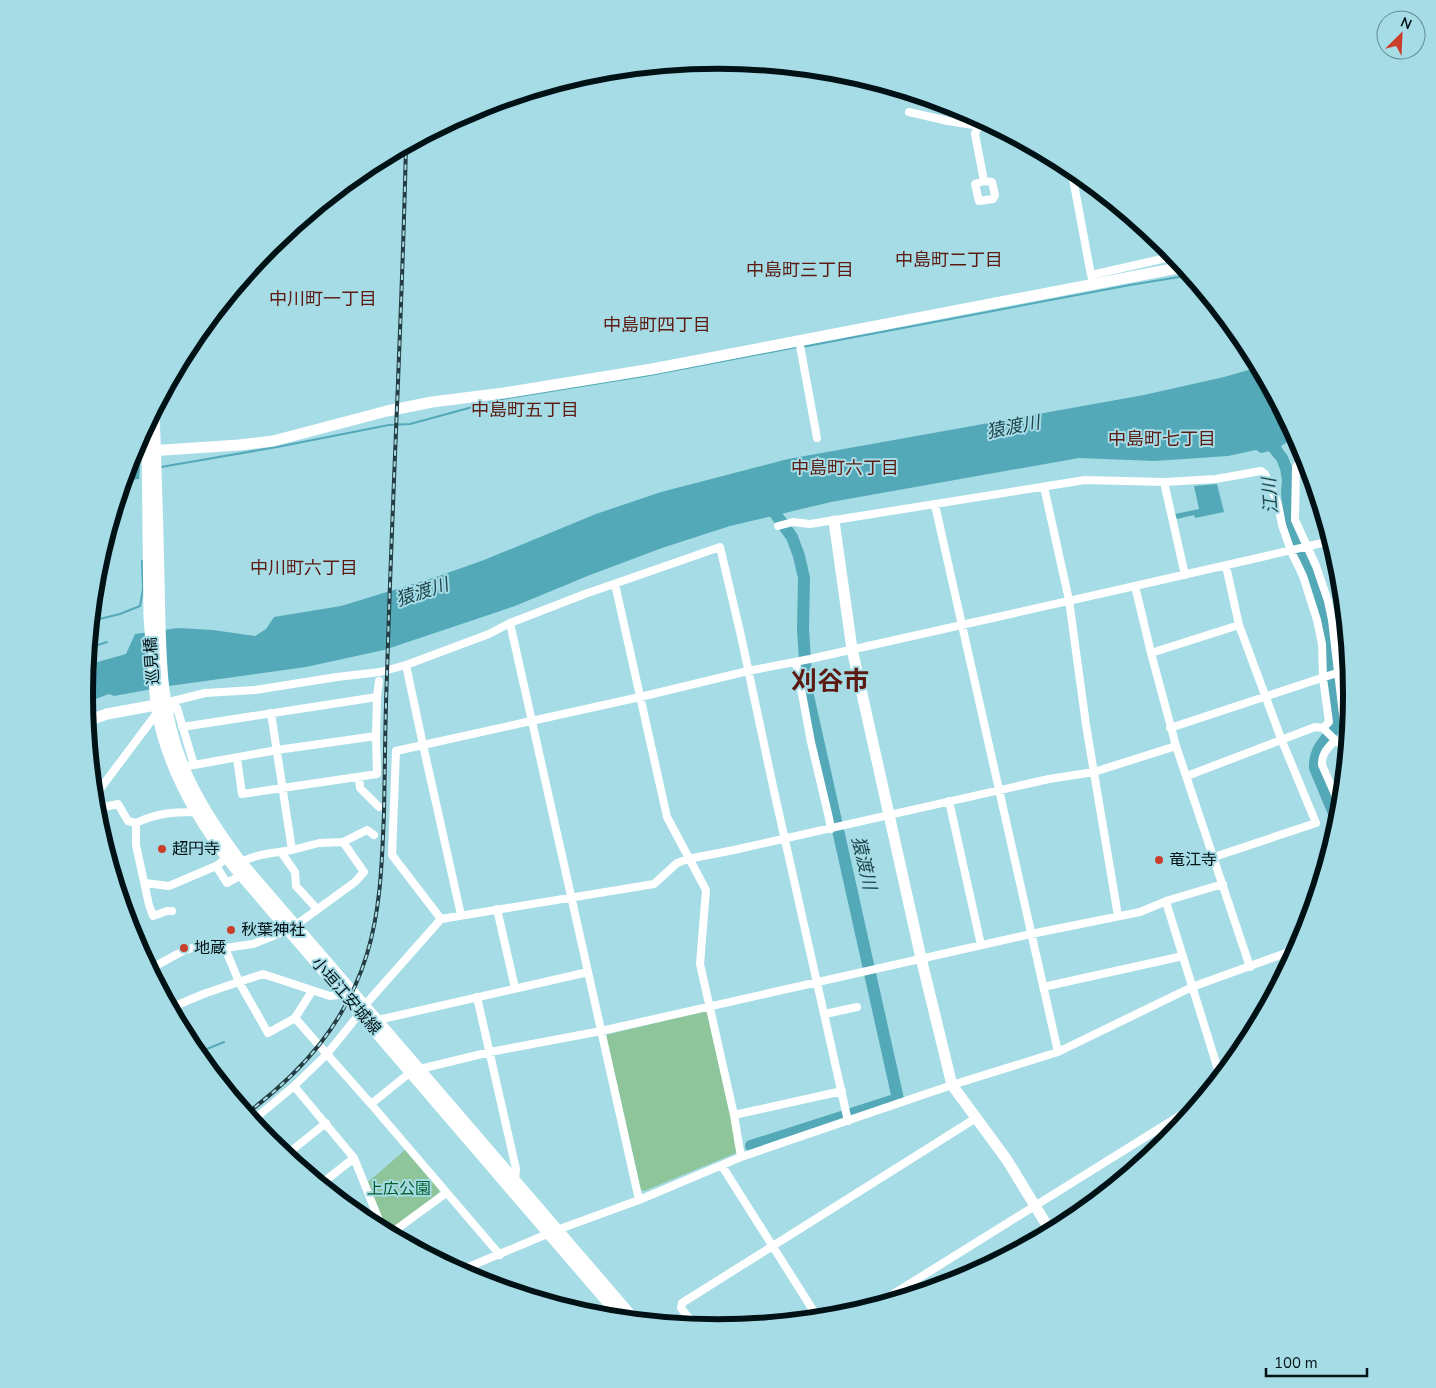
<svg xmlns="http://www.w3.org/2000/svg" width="1436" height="1388" viewBox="0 0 1436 1388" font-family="'Nunito Sans','Noto Sans JP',sans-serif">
<rect width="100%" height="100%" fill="#a6dce6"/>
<path fill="#8ec59a" d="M705,1011l3,2 30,136 -2,4 -92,38 -3,-1 -35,-155z
M405,1150l35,40 -1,3 -50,38 -4,-2 -17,-47z"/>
<path fill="#54a9b8" d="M1259,367l35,67 -5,2v5l-8,5 3,6 -10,5 -4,-6 -9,2 -5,-3 -28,6 -73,5 -76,-3 -248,44 -101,24 -68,22 -72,27 -75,31 -131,44 -78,17 -137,19 -55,10 -5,-2 -24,9 -1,-9 3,-29 39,-11 9,-20 43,-6 35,2 42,6 11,-7 8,-12 67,-11 95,-29 48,-17 112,-46 65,-22 127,-33 356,-64 80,-18z
M140,464l-1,15 -16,2 5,-15z
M1217,484l7,28 -29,6 -1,-3 -17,4 -2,-5 24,-5 -5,-23z"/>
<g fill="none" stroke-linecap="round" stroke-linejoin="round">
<path stroke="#54a9b8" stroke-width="2" d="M802,347l328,-62 61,-10
M161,467l116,-20 112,-22 21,-1 92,-25 148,-24 147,-28
M98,564l6,-1
M91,621l29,-7 20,-8 3,-17 -1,-28
M89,648l18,-6
M1337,726l6,14 4,2
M197,1053l27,-11"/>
<path stroke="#54a9b8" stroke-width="12" d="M1269,442l13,16 4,10 2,12 -1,11 2,32 22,49 12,44 5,26 9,84c-11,13 -23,23 -22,42l23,55
M751,1146l147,-47 -91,-408 -4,-62 1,-51 -5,-22 -7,-19 -25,-35"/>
<path stroke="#fff" stroke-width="8" d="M760,65v-1
M909,112l39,9 51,8
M978,126l-3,8 9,47 -9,3 4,17 14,-2 2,-4 -3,-13 -8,-1
M1071,168l20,107
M1092,278l-1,-3 84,-19
M799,340l18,98
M1305,454l-9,13 -1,53 21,46 12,35 4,19 13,112 3,3
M1164,482l21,93
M1044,487l25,113 17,125 32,191
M935,505l123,547
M778,526l15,-4 17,2 275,-44 79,2 52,-3 45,-8 4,3 13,30 4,21 9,26 12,25 14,44 5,24 1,34 6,44 -6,6 12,12c-7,8 -14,14 -13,25l19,43
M615,584l52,233 39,73 -6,74 34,151 7,42
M510,623l129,577
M1151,653l88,-28
M796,662l15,80 18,76 2,11
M377,697l2,-16
M161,704l44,-11 50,-3 82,-13 43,-5 26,-7
M167,710l10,-2 17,57
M182,727l195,-30 -1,39 -99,14 -94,17
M1170,728l179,-59
M1335,740l12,9
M1176,746l74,221
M237,758l5,36 135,-20 -1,-38
M1187,776l128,-49 8,1
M359,777l1,11 19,19
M94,797l63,-84
M949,801l32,144
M95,806l4,2 19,-4 10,17 8,2v22l13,60 4,11 14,-5h5
M136,823c21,-10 36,-11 59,-11
M343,842l24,-12 7,5
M292,850l27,-7 24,-1 21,30 -9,10 -59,43
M281,852l14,20 1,14 21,23
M1214,857l102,-34 -34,-82 -43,-116 -13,-59
M238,864c15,-10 37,-11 54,-14l-21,-137
M216,866l11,17 14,-8
M145,883l24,3 47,-20 11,-8
M1166,902l54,174
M497,909l18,79
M461,915l-38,-170 217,-48 108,-26 62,-12 325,-73
M441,919l-49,-64 4,-104 27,-6 -17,-80 83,-31 21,-11 75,-29 135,-47 21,89 33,155 74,330
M225,948l14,34 29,51 27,-15
M150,969l33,-18 15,-5 19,-2 8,4 28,-4 35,-14
M1043,987l140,-31
M312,991l-17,27 76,86
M477,997l39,172 -1,12
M365,1005l76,-86 213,-35 23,-21 11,-4 46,-9 315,-71 45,-7 82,-26 -25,-93 -16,-67 196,-45
M170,1008l36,-15 57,-19 67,22 8,-1 4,-3
M360,1013l-33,41 -33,32 60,72 29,72
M825,1014l32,-7
M378,1020l210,-48
M734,1115l108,-24
M252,1121l42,-35
M286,1155l40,-32
M722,1166l96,152
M321,1184l33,-26
M390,1234l56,-41
M500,1255l-129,-151 36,-29 13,-6 70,-17 111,-21 430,-97 109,-22 29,-12 54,-16
M459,1271l98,-41 82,-30 102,-43 211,-72 106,-33 134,-65 105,-38
M874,1306l323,-201
M695,1326l-14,-18 1,-5 294,-185"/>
<path stroke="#fff" stroke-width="11" d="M154,410c2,57 4,114 5,171 2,66 -1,125 25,187 14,34 35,65 57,94l394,458
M147,437l2,180 7,88c9,60 41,115 78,162l388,452
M149,451l90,-6 34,-4 114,-30 45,-9 72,-9 148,-24 531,-102
M834,521l18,128 69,309 31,127 55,75 44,72
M87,721l20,-7 49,-9"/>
<g stroke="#243d42" stroke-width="4">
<path id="rail" d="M246,1114c57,-43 100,-91 121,-160 14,-46 15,-94 17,-141 1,-46 1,-92 3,-138 5,-177 15,-353 19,-530"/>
</g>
<use href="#rail" stroke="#a6dce6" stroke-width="2" stroke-dasharray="5.5" stroke-linecap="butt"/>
</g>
<g fill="#ca3e2c" stroke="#a6dce6" stroke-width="2">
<circle cx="162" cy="849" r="5"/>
<circle cx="1159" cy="860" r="5"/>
<circle cx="231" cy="930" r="5"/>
<circle cx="184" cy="948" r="5"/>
</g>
<g text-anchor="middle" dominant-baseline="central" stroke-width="4" stroke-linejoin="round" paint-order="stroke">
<g font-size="16" fill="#001215" stroke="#a6dce6">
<text transform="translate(152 661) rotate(-94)">巡見橋</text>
<text transform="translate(346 996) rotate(49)">小垣江安城線</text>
</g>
<g font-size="16" fill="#001215" stroke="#a6dce6" text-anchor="start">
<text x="172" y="849">超円寺</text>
<text x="1169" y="860">竜江寺</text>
<text x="241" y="930">秋葉神社</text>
<text x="194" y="948">地蔵</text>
</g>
<g font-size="16" fill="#03602b" stroke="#a6dce6">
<text x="399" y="1189">上広公園</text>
</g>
<g font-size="18" fill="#5d1a11" stroke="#a6dce6">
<text x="949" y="260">中島町二丁目</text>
<text x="800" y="270">中島町三丁目</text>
<text x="323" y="299">中川町一丁目</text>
<text x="657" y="325">中島町四丁目</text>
<text x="525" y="410">中島町五丁目</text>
<text x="1162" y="439">中島町七丁目</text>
<text x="845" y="468">中島町六丁目</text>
<text x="304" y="568">中川町六丁目</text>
</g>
<g font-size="18" font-style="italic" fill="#1e454c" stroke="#a6dce6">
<text transform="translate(1013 427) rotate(-11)">猿渡川</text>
<text transform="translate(1270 496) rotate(-94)">江川</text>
<text transform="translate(422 592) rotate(-18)">猿渡川</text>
<text transform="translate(864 863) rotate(77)">猿渡川</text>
</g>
<g font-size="26" font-weight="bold" fill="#5d1a11" stroke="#a6dce6">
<text x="830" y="681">刈谷市</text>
</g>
</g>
<path d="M0 0H1436V1388H0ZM93 694a625 625 0 1 1 1250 0a625 625 0 1 1-1250 0Z" fill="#a6dce6" fill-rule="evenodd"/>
<path fill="none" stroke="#001215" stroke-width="6" d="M93 694a625 625 0 1 1 1250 0a625 625 0 1 1-1250 0Z"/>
<g transform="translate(1401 35) rotate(24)"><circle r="24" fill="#a6dce6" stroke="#648b92"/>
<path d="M0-4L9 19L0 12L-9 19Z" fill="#ca3e2c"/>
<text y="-8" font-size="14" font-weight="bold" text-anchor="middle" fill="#001215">N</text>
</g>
<path d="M1266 1368v8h101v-8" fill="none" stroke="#001215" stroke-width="2.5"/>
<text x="1274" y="1368" font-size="15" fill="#001215" stroke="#a6dce6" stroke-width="4" paint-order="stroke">100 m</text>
</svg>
